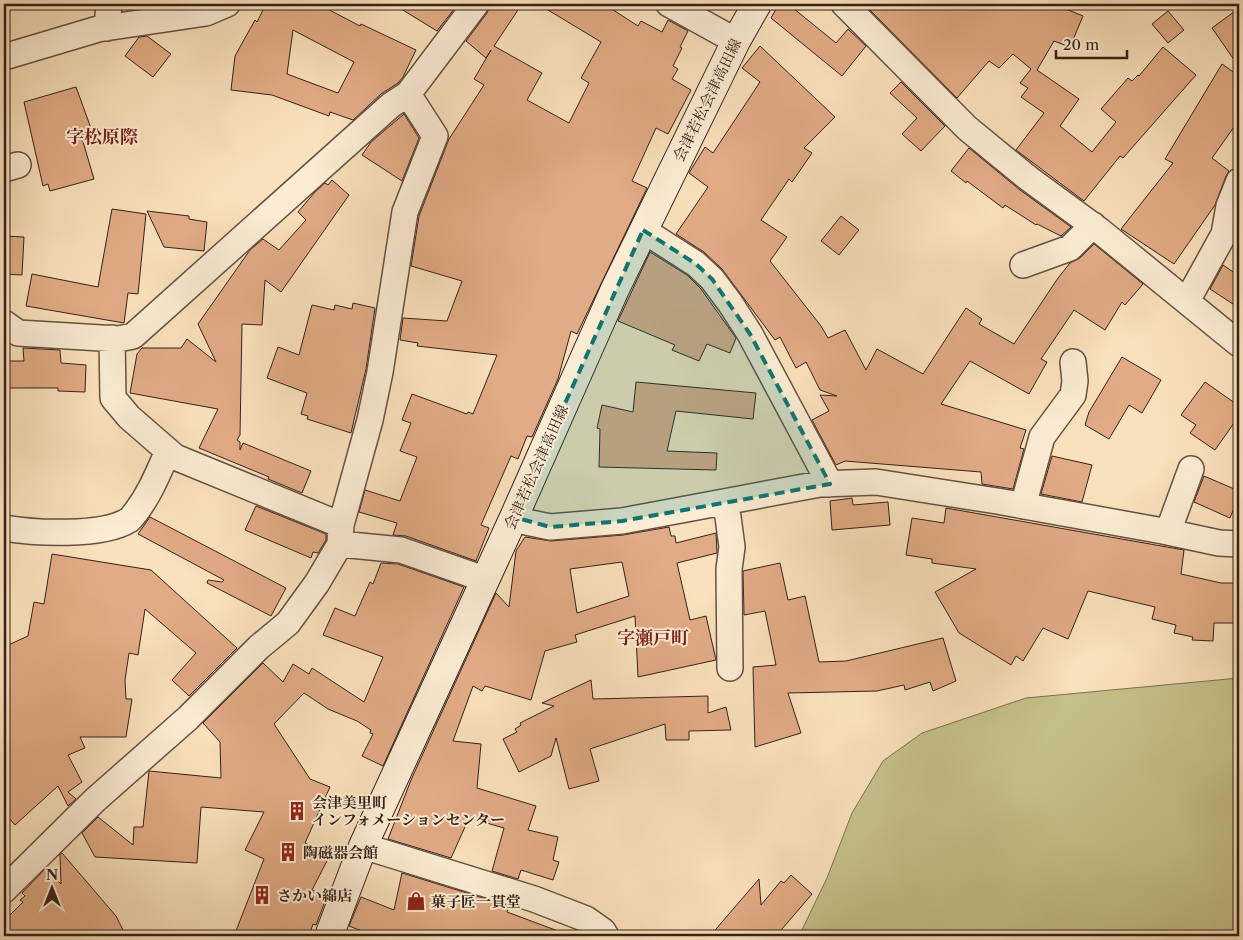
<svg xmlns="http://www.w3.org/2000/svg" width="1243" height="940" viewBox="0 0 1243 940" font-family="'Libre Caslon Text','Noto Serif JP',serif">
<rect width="100%" height="100%" fill="#f9e1bb"/>
<filter id="stains"><feTurbulence type="fractalNoise" baseFrequency=".004" numOctaves="4"/><feColorMatrix values="0 0 0 0 .2 0 0 0 0 .09 0 0 0 0 .02 0 0 0 .5 -.17"/></filter>
<radialGradient id="worn" r=".72"><stop offset=".6" stop-color="#630" stop-opacity="0"/><stop offset="1" stop-color="#630" stop-opacity=".3"/></radialGradient>
<path fill="#c5c18b" stroke="#7d7152" d="M1239,678v258h-440l28,-58 25,-65 31,-52 39,-28 104,-35z"/>
<path fill="#e1ab85" stroke="#35211a" fill-rule="evenodd" d="M266,4h52l42,22 1,-2 55,26 -13,27 -5,6 -17,11 -28,26 -23,-8 -1,4 -57,-21 -41,-5 4,-34 20,-36 2,2zM293,30l61,32 -16,31 -51,-19z
M393,4h65l-21,27z
M490,4h32l-28,42 48,27 -15,27 42,23 20,-40 -8,-5 20,-36 -63,-38h66l34,22 3,-5 21,11 6,-12 20,11 -8,16 2,1 -9,18 5,3 -6,10 19,11 -23,44 -12,-6 -24,53 15,7 -70,146 -6,-3 -13,48 -26,58 -5,-1 -9,23 -7,-3 -30,69 8,3 -13,33 -70,-25 -13,-1 4,-12 -38,-11 6,-22 35,11 17,-44 -17,-6 11,-28 -9,-3 10,-26 55,20 1,-2 5,2 24,-59 -80,-9 1,-3 -18,-3 3,-22 44,3 15,-40 -51,-15 8,-50 30,-77 35,-54 -10,-6 17,-29 -5,8 -20,-17 21,-28z
M779,4h9l48,39 12,-14 18,17 -24,30 -71,-58z
M869,4h185l29,12 -13,31 -16,-6 -17,29 42,29 -19,27 32,26 24,-30 -15,-13 27,-31 4,3 6,-6 1,1 24,-29 33,28 -73,83 -3,-2 -36,45 -68,-51 28,-37 -23,-16 7,-9 -8,-5 11,-14 -18,-15 -14,14 -10,-7 -32,37 -90,-91z
M1239,8v59l-27,-39z
M1168,11l16,19 -16,13 -16,-19z
M147,36l24,18 -18,23 -28,-21 14,-19z
M760,46l75,71 -31,31 8,5 -20,29 -3,-3 -28,41 26,17 -17,24 51,65 7,12 17,-8 21,40 11,-21 46,25 43,-66 16,11 -3,5 35,20 44,-66 12,-15 10,-5 14,-14 49,40 -18,21 -3,-3 -17,28 -31,-20 -33,49 6,3 -18,32 -59,-33 -29,43 85,26 -6,18 4,1 -11,40 -31,-5 -1,-12 -136,-11 -9,4 -24,-45 17,-9 -9,-16 17,1 -17,-6 -14,-28 -10,6 -16,-31 -5,3 -53,-71 -18,-17 -28,-18 32,-47 -19,-14 3,-5 13,-21 8,6 47,-71 -18,-14z
M1222,64l17,12v44l-27,38 17,13 -3,5 -11,29 -41,59 -53,-35 52,-66 -8,-4z
M901,82l44,44 -24,25 -19,-17 15,-16 -27,-25z
M76,87l16,44 -11,4 13,44 -44,12 -2,-7 -5,2 -19,-84z
M404,114l15,24 -17,43 -40,-26 9,-13z
M969,148l51,42 51,37 -10,9 -24,-12 -1,1 -31,-20 -2,3 -36,-27 -1,2 -15,-12z
M332,180l17,15 -68,97 -16,-12 -3,45 -20,-1 -2,111 -3,5 3,2v8l3,-7 68,28 -9,22 -34,-14 1,-2 -70,-29 19,-39 -88,-16 7,-39 5,-6h39l6,-9 29,23 -18,-38 52,-74 13,-11 16,11 27,-30 -8,-8 17,-20 10,-9 3,2z
M112,209l34,5 -8,80 -10,-1 -4,30 -98,-17 6,-32 66,13z
M147,211l42,5v3l18,3 -3,29 -40,-4z
M841,216l18,14 -20,25 -18,-14z
M4,236l20,1 -2,38 -18,-1z
M650,252l37,23 14,14 35,49 -6,15 -23,-9 -8,17 -27,-11 3,-5 -57,-24z
M1223,265l16,11v32l-29,-19z
M353,303l22,5 -9,61 -15,64 -44,-14 1,-3 -7,-2 6,-21 -40,-15 11,-31 21,8 13,-50 22,5 1,-5 17,4z
M23,348l37,2 1,13 25,2 -1,27 -27,-1v-3h-54v-27h20z
M1122,357l39,23 -19,33 -13,-8 -20,34 -24,-14 4,-13z
M636,382l120,11 -3,26 -77,-8 -9,40 50,2 -1,17 -117,-3 1,-38 -3,-1 5,-23 31,7z
M1205,382l34,24v10l-24,34 -25,-17 6,-8 -15,-10z
M1052,456l40,9 -10,37 -41,-8z
M1204,476l35,15v5l-9,22 -36,-16z
M852,498l1,7 35,-3 2,23 -58,5 -2,-29z
M256,506l70,28v6l-8,13 -5,-1 -2,6 -66,-28z
M946,508l238,42 -3,24 40,9h18v40h-25l-1,18 -21,-1 1,-3 -19,-4 2,-8 -24,-6 3,-12 -67,-16 -20,48 -25,-11 -20,33 -7,-5 -5,9 -52,-32 -24,-41 41,-23 -44,-6v-4l-26,-4 6,-37 32,5z
M150,517l136,71 -15,28 -64,-33 1,-3 14,2 2,-2 -86,-46z
M669,527l2,9h4l1,7 40,-10 1,20 -40,10 13,57 16,-4 10,44 -78,17 -3,-61 -60,19 2,7 -32,9 -14,49 -46,-14 -3,5 -9,-5 -20,55 28,3 -4,44 59,18 -8,24 30,7 -5,23 6,2 -6,18 -32,-10 -3,9 -26,-8 12,-43 -35,-10 -18,40 -63,-19 23,-59 85,-187 13,14 7,-56 9,-14 26,4 72,-6zM622,562l7,34 -52,17 -7,-44z
M52,554l99,16 86,78 -48,48 -17,-16 24,-27 -51,-44 -7,46 -9,-2 -4,27 1,19h6l-6,38h-46l5,11 -17,7 14,27 -14,10 8,7 -8,7 -10,-20 -43,39 -11,-13v-165l24,-11 6,-34 10,2z
M381,563l17,1 66,23 -81,179 -21,-10 11,-22 -3,-1 1,-3 -14,-9 -29,-12 -24,-16 -30,31 36,55 20,8 -25,56 25,12 -18,35 15,6 -11,29 -3,-1 -4,12h-75l30,-77 -19,-9 19,-38 -63,-5 -4,56 -102,-6 -13,-24 16,-16 35,28 1,-18h9l6,-56 72,7 -1,-36 -17,-19 60,-60 20,19 10,-18 16,10 3,-6 52,34 19,-45 -60,-22 12,-27 20,8 15,-34 3,2z
M780,563l8,37 17,-4 14,66 27,-1 97,-23 13,43 -23,10 -3,-9 -25,8 -1,-5 -27,6 -89,2 13,40 -46,14 -2,-80 23,-2 -11,-54 -21,4 -1,-44z
M591,680l2,19 115,-3v17l18,-6 5,23 -42,1v9h-23l-1,-16 -75,25 9,32 -30,8 -13,-51 -5,18 -32,16 -16,-33 14,-7 -2,-3 6,-4 -1,-2 34,-17 -12,-3z
M62,853l54,63 10,20h-122v-15l19,-19 -3,-2 5,-4 -3,-3 23,-24 16,15 -1,-30z
M402,873l107,33 -2,6 59,22v2h-191l-26,-10 12,-29 33,13z
M791,875l21,19 -36,42h-66l49,-57 2,26 20,-24 3,2z"/>
<g fill="none" stroke-linecap="round" stroke-linejoin="round">
<g stroke="#665142" stroke-width="28">
<path id="street" d="M669,4l67,37
M844,4l123,124 61,50 71,52 140,114
M107,28l2,-24
M4,57l94,-28 108,-16 21,-9
M4,169l14,-4
M643,230l53,34 16,15 18,24 20,31 80,150
M1023,265l47,-17 23,-23
M1187,301l37,-67 5,-28 10,-25
M4,323l14,10 100,6 15,-3 258,-231 17,-11
M112,338l1,60 16,19 46,40 166,68
M724,502l4,15 4,30 -3,22 1,99
M1023,506l19,-69 31,-42 2,-14 -2,-19
M514,517l12,5 24,5 72,-6 198,-37 56,-2 121,19 166,30 56,12 20,1
M4,528c30,5 98,9 125,-8 2,-1 5,-6 7,-8 15,-20 22,-39 32,-61
M1168,532l23,-63
M340,544l1,-19 29,-105 10,-48 25,-160 30,-76 -27,-42 68,-90
M363,846l171,53 52,20 17,12 3,5
M4,890l91,-90 93,-82 71,-71 29,-24 29,-40 23,-39 61,6 83,29"/>
</g>
<g stroke="#35211a" stroke-width="30">
<path id="secondary" d="M329,936l34,-90 151,-329 101,-228 121,-248 21,-37"/>
</g>
<use href="#street" stroke="#fbecd3" stroke-width="25"/>
<use href="#secondary" stroke="#fbecd3" stroke-width="28"/>
</g>
<path fill="#0f766e" fill-opacity="0.2" stroke="#0f766e" stroke-width="4" stroke-dasharray="10 6" stroke-linejoin="round" d="M643,230l53,34 16,15 38,55 80,150 -208,37 -72,6 -36,-10z"/>
<defs>
<g id="building-bare" transform="scale(1.5)"><path d="M-4-6H4V6H1V3H-1V6H-4ZM-2.5-4.3h1.7v1.8h-1.7ZM.8-4.3h1.7v1.8H.8ZM-2.5-1h1.7V.8h-1.7ZM.8-1h1.7V.8H.8Z" fill="#8f2418" stroke="#fbecd3" stroke-width="2.5" paint-order="stroke"/></g>
<g id="shop-bare" transform="scale(1.5)"><path d="M-5-2.5h2.3a2.7 3.5 0 0 1 5.4 0H5L5.5 6h-11ZM-1.5-2.5h3a1.5 2.3 0 0 0-3 0Z" fill="#8f2418" stroke="#fbecd3" stroke-width="2.5" paint-order="stroke"/></g>
</defs>
<g fill-rule="evenodd">
<use href="#building-bare" x="297" y="811"/>
<use href="#building-bare" x="288" y="852"/>
<use href="#building-bare" x="262" y="895"/>
<use href="#shop-bare" x="416" y="901"/>
</g>
<g text-anchor="middle" dominant-baseline="central" stroke-width="4" stroke-linejoin="round" paint-order="stroke">
<g font-size="15" fill="#35211a" stroke="#fbecd3">
<text transform="translate(707 100) rotate(-64)">会津若松会津高田線</text>
<text transform="translate(536 467) rotate(-66)">会津若松会津高田線</text>
</g>
<g font-size="15" font-weight="bold" fill="#35211a" stroke="#fbecd3" text-anchor="start">
<text x="312" y="802">会津美里町<tspan x="312" dy="17">インフォメーションセンター</tspan></text>
<text x="303" y="852">陶磁器会館</text>
<text x="277" y="895">さかい綿店</text>
<text x="431" y="901">菓子匠一貫堂</text>
</g>
<g font-size="18" font-weight="bold" fill="#7a1f14" stroke="#fbecd3">
<text x="102" y="137">字松原際</text>
<text x="653" y="638">字瀬戸町</text>
</g>
</g>
<rect width="1243" height="940" fill="none" stroke="#f9e1bb" stroke-width="20"/>
<rect x="5" y="5" width="1233" height="930" fill="none" stroke="#35211a" stroke-width="2.5"/>
<rect x="10" y="10" width="1223" height="920" fill="none" stroke="#35211a"/>
<g transform="translate(52 888)" stroke="#fbecd3" stroke-width="4" paint-order="stroke">
<path d="M0-4L9 19L0 12L-9 19Z" fill="#35211a"/>
<text y="-8" font-size="14" font-weight="bold" text-anchor="middle" fill="#35211a">N</text>
</g>
<path d="M1056 50v8h71v-8" fill="none" stroke="#35211a" stroke-width="2.5"/>
<text x="1063" y="50" font-size="15" fill="#35211a" stroke="#fbecd3" stroke-width="4" paint-order="stroke">20 m</text>
<rect width="100%" height="100%" filter="url(#stains)"/>
<rect width="100%" height="100%" fill="url(#worn)"/>
</svg>
